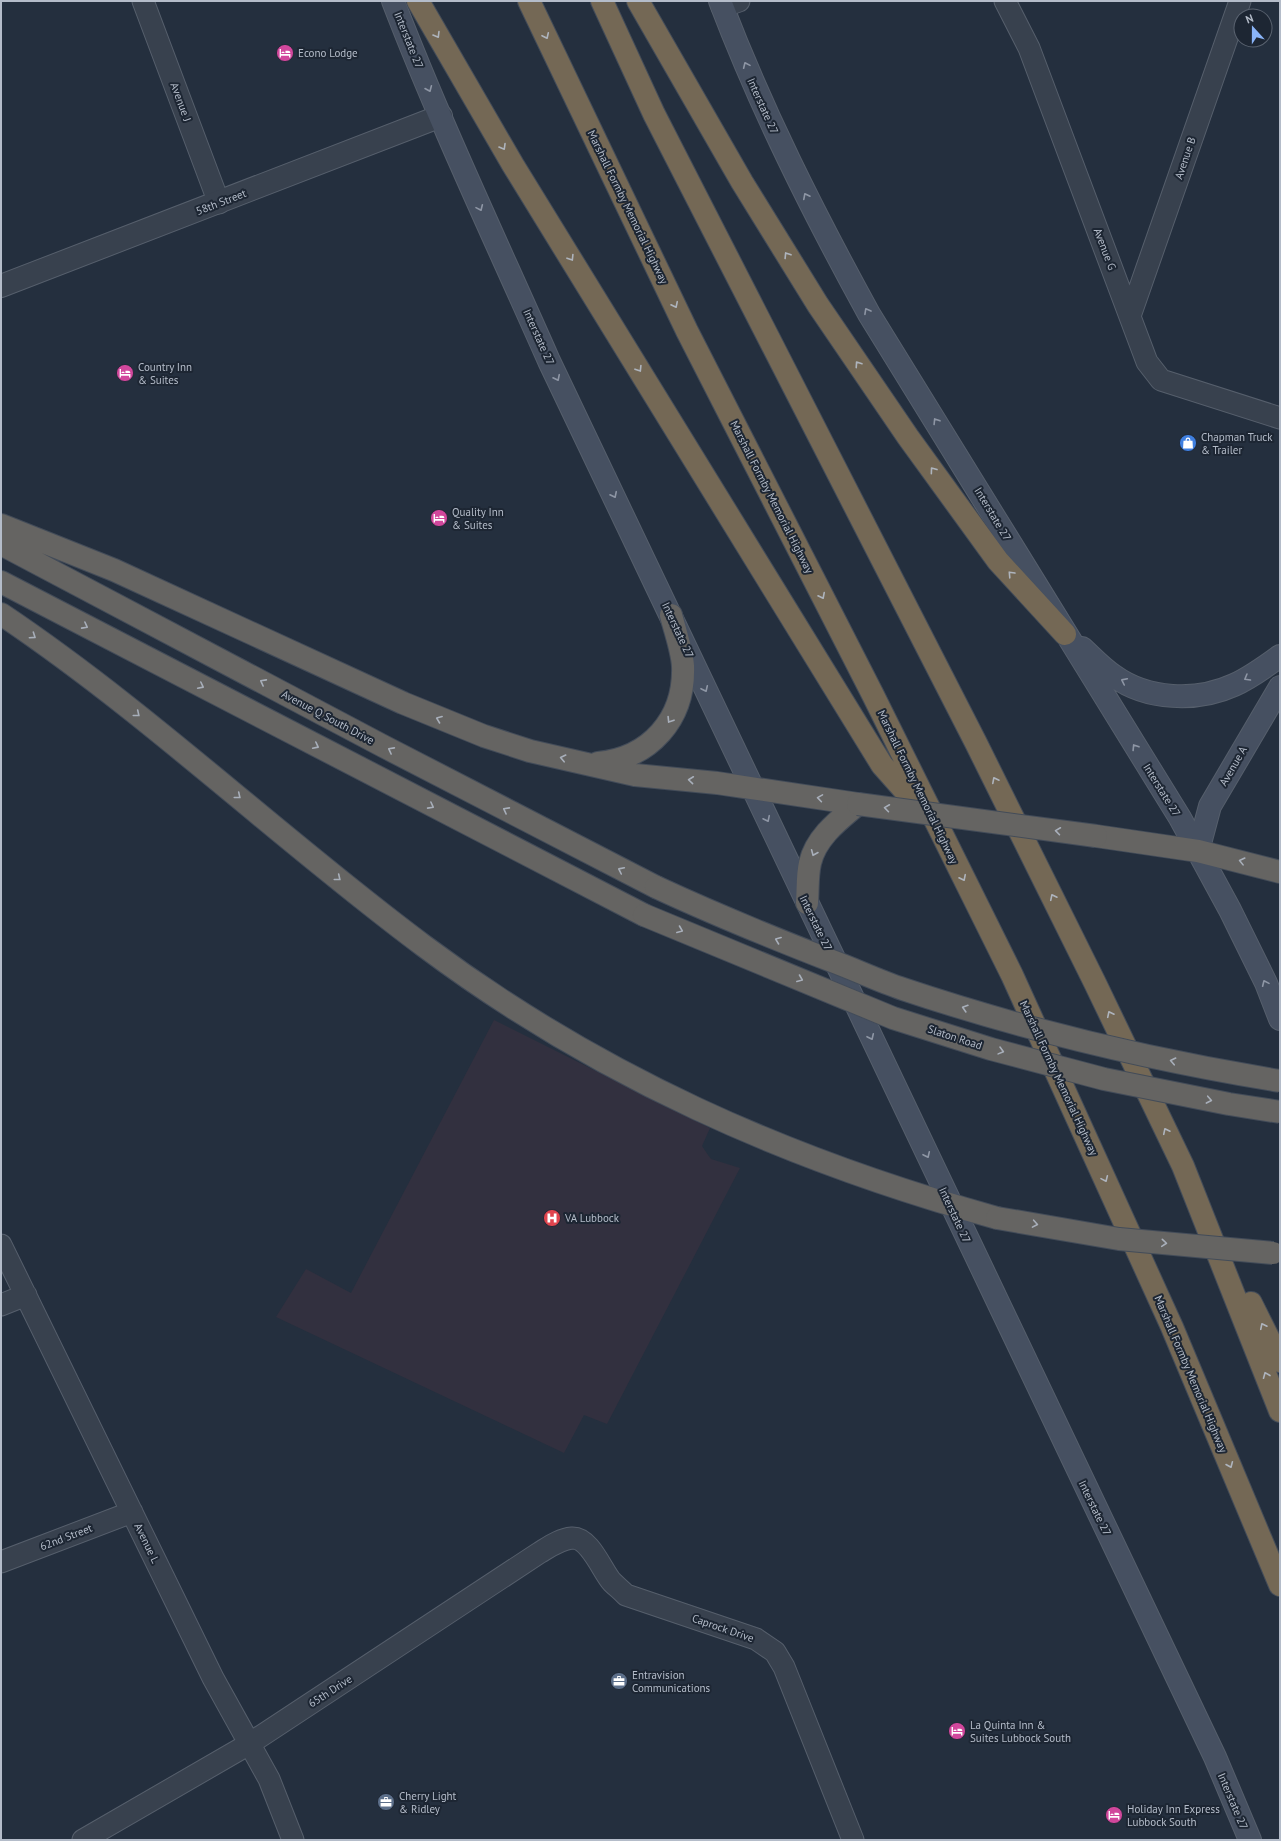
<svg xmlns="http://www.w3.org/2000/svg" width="1281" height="1841" viewBox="0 0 1281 1841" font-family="'PT Sans',sans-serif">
<rect width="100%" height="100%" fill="#242f3e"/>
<path fill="#32303f" d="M494,1020l216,108 -8,18 6,9 3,4 29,9 -133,256 -23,-9 -20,38 -288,-136 30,-48 45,24z"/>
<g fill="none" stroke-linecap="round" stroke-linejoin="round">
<g stroke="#565f6c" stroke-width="23">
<path id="minor" d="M143,1l76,202
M1005,1l24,47 118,314 14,18 119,38
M722,7l17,-6
M1130,316l110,-315
M1,1245l212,433 56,101 24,61
M1,1305l25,-10
M1,1562l131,-50
M83,1840l166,-96 290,-191c10,-6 21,-14 33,-15 18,-1 30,33 40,44 4,4 9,8 14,13l130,44 19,13 9,15 69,173"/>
</g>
<g stroke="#565f6c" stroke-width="24">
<path id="tertiary" d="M1,286l440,-170"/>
</g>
<g stroke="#565f6c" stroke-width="24">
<path id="secondary" d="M393,1c47,122 103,240 156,360l666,1396 35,83
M720,1c42,110 93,211 149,313l311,504 50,92 36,73 14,36
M1082,648c10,9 20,20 32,28 33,24 83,26 120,9 16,-7 31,-18 46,-29
M1198,851l12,-45 70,-119"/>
</g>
<g stroke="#434c59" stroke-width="24">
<path id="trunk" d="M1,525l113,45 289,133 81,33 46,15 105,24 82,8 141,21
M1,544l382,202 273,141
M1,582l643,333
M1,614c149,100 279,225 423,332 174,130 364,214 573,272
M598,763c52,-5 87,-44 85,-97 -1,-16 -8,-35 -12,-51
M1096,836l102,15 82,21
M807,903c1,-13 0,-27 3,-40 6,-26 29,-43 48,-59"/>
</g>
<g stroke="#434c59" stroke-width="24">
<path id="motorway" d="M418,1l95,164 369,600 39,44
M529,1l158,330 186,364 139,280 160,352 108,258
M602,1l52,113 322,629 119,240 88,183 97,245
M638,1l104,181 76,123 90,132 90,124 67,73
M1251,1303l29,58"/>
</g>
<use href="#minor" stroke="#38414e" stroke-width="21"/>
<use href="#tertiary" stroke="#38414e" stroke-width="22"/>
<use href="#secondary" stroke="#465061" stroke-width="22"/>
<use href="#trunk" stroke="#656462" stroke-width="22"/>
<use href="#motorway" stroke="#746855" stroke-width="22"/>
<g stroke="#434c59" stroke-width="24" stroke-linecap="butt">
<path id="trunk-bridge" d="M858,804l238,32
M656,887c58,27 117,51 176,74 24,9 47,20 71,28 122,41 249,71 377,92
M644,915l249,103 98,31 113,30 125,25 51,8
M997,1218l122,21 154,14"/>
</g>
<use href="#trunk-bridge" stroke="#656462" stroke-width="22"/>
</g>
<defs><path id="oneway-chevron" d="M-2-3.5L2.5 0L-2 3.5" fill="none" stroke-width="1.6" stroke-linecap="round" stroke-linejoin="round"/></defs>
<g stroke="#aeb4bd">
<use href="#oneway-chevron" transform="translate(437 35) rotate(59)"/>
<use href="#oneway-chevron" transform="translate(546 36) rotate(65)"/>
<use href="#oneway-chevron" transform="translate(503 147) rotate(60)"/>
<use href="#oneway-chevron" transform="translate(787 255) rotate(-122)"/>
<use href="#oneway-chevron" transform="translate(571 258) rotate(58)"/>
<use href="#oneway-chevron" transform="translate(675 305) rotate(64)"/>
<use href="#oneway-chevron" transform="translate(858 364) rotate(-124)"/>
<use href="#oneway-chevron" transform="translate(639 369) rotate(58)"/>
<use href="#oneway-chevron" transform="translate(933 470) rotate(-126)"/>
<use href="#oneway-chevron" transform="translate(1011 574) rotate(-133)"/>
<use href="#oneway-chevron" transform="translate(822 596) rotate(63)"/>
<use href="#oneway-chevron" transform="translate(995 780) rotate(-117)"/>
<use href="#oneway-chevron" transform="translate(963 878) rotate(64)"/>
<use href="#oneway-chevron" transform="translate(1053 897) rotate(-116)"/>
<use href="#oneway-chevron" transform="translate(1110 1014) rotate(-116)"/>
<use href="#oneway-chevron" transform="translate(1166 1131) rotate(-116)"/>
<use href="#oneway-chevron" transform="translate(1105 1179) rotate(66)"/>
<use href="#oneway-chevron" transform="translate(1263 1326) rotate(-116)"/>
<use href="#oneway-chevron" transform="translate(1266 1375) rotate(-112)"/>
<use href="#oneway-chevron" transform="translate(1230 1465) rotate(67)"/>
</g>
<g stroke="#8e96a5">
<use href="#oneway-chevron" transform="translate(746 65) rotate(-114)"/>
<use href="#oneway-chevron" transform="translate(429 89) rotate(67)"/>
<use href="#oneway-chevron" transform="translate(806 196) rotate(-117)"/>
<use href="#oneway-chevron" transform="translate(480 208) rotate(66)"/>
<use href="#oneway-chevron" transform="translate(867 311) rotate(-119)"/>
<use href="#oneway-chevron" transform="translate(557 378) rotate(64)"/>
<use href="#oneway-chevron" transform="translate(936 421) rotate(-122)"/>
<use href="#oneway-chevron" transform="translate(614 495) rotate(64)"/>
<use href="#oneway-chevron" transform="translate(1247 678) rotate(150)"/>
<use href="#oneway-chevron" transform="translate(1124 681) rotate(-154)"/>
<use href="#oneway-chevron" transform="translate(705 689) rotate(65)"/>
<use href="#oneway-chevron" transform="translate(1135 747) rotate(-122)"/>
<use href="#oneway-chevron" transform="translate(767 819) rotate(64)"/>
<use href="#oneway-chevron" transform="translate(1265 983) rotate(-114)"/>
<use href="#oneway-chevron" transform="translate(871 1037) rotate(65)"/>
<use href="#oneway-chevron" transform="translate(927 1155) rotate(65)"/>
</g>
<g stroke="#a8afba">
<use href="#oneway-chevron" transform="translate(85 626) rotate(28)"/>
<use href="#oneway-chevron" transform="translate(33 636) rotate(34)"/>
<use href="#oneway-chevron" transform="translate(263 682) rotate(-152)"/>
<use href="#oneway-chevron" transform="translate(201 686) rotate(27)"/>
<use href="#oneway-chevron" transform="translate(137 714) rotate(39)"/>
<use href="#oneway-chevron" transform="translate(439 719) rotate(-159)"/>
<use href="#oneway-chevron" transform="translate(670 720) rotate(122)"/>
<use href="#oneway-chevron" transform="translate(316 746) rotate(27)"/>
<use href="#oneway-chevron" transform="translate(391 750) rotate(-152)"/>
<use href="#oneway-chevron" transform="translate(563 758) rotate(-167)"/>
<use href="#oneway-chevron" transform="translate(691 780) rotate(-174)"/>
<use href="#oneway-chevron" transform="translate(238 796) rotate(39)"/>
<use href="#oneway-chevron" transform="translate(820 798) rotate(-171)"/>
<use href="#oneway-chevron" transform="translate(431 806) rotate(28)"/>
<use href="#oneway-chevron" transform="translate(887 808) rotate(-172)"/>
<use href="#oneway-chevron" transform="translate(506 810) rotate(-152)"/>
<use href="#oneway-chevron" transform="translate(1058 831) rotate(-172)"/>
<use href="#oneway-chevron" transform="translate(814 853) rotate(113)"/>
<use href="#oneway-chevron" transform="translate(1242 861) rotate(-166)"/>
<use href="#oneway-chevron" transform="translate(621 870) rotate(-154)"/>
<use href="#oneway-chevron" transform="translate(338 878) rotate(39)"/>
<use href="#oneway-chevron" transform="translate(680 930) rotate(22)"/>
<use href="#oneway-chevron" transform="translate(778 940) rotate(-159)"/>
<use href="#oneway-chevron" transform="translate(800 979) rotate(22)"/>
<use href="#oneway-chevron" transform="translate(965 1008) rotate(-163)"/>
<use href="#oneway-chevron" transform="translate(1001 1051) rotate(15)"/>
<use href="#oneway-chevron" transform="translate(1173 1061) rotate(-168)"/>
<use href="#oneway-chevron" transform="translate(1209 1100) rotate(11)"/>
<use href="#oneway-chevron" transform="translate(1035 1224) rotate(10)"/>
<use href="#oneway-chevron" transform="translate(1164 1243) rotate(5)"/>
</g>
<defs>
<g id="hotel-disc" transform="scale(0.9)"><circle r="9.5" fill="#d1479c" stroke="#1d2633"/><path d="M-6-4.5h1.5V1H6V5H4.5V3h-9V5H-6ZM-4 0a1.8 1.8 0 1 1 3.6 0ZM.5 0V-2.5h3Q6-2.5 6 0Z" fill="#fff"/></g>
<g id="shop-disc" transform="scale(0.9)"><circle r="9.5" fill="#3f7fe0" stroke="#1d2633"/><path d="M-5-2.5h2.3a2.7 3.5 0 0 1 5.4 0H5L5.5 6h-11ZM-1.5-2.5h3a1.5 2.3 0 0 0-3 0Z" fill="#fff"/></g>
<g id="hospital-disc" transform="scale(0.9)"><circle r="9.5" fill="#e0444e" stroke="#1d2633"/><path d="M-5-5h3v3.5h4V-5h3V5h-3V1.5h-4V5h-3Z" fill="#fff"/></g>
<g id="office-disc" transform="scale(0.9)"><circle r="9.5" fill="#5c6f8a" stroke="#1d2633"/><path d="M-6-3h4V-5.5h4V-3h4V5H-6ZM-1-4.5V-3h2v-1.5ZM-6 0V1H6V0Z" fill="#fff"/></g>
</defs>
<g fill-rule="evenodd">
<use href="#hotel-disc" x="285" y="53"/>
<use href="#hotel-disc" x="125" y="373"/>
<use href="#shop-disc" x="1188" y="443"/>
<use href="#hotel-disc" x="439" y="518"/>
<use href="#hospital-disc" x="552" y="1218"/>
<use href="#office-disc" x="619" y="1681"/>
<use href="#hotel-disc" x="957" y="1731"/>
<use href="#office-disc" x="386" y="1802"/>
<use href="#hotel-disc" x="1114" y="1815"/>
</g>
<g text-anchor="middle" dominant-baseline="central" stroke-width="4" stroke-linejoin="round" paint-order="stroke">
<g font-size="11" fill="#b4bcc9" stroke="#1d2633">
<text transform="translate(409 40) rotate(68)">Interstate 27</text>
<text transform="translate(181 102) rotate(70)">Avenue J</text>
<text transform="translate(763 106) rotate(66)">Interstate 27</text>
<text transform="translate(1185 158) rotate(-71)">Avenue B</text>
<text transform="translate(221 202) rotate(-21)">58th Street</text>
<text transform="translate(628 207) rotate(64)">Marshall Formby Memorial Highway</text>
<text transform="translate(1105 249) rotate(69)">Avenue G</text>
<text transform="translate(539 337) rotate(66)">Interstate 27</text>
<text transform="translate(772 497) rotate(63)">Marshall Formby Memorial Highway</text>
<text transform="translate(993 514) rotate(59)">Interstate 27</text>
<text transform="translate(678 630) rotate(65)">Interstate 27</text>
<text transform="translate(328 717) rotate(28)">Avenue Q South Drive</text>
<text transform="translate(1233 766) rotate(-60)">Avenue A</text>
<text transform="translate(918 787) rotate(64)">Marshall Formby Memorial Highway</text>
<text transform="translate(1162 790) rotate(58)">Interstate 27</text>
<text transform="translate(816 923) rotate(64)">Interstate 27</text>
<text transform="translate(955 1037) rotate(18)">Slaton Road</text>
<text transform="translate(1059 1078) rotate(65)">Marshall Formby Memorial Highway</text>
<text transform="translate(955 1215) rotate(65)">Interstate 27</text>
<text transform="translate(1191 1374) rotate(67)">Marshall Formby Memorial Highway</text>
<text transform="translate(1095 1508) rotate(64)">Interstate 27</text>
<text transform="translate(66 1537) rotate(-21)">62nd Street</text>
<text transform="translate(147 1543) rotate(64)">Avenue L</text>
<text transform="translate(723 1628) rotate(19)">Caprock Drive</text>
<text transform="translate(330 1691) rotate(-33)">65th Drive</text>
<text transform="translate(1233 1801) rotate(67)">Interstate 27</text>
</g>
<g font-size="11" fill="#b4bcc9" stroke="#1d2633" text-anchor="start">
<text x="298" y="53">Econo Lodge</text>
<text x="138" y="367">Country Inn<tspan x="138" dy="13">&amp; Suites</tspan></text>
<text x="1201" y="437">Chapman Truck<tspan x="1201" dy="13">&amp; Trailer</tspan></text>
<text x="452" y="512">Quality Inn<tspan x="452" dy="13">&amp; Suites</tspan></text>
<text x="565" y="1218">VA Lubbock</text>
<text x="632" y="1675">Entravision<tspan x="632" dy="13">Communications</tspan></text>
<text x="970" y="1725">La Quinta Inn &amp;<tspan x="970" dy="13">Suites Lubbock South</tspan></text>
<text x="399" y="1796">Cherry Light<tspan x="399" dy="13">&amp; Ridley</tspan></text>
<text x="1127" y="1809">Holiday Inn Express<tspan x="1127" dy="13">Lubbock South</tspan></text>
</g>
</g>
<rect width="1281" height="1841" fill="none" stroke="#b4bcc9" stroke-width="4"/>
<g transform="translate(1253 28) rotate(339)"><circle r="19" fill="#1d2633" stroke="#59626f"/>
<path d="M0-3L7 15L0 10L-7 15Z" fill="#8ab4f8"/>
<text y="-6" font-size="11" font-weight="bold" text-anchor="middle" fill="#b4bcc9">N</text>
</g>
</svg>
